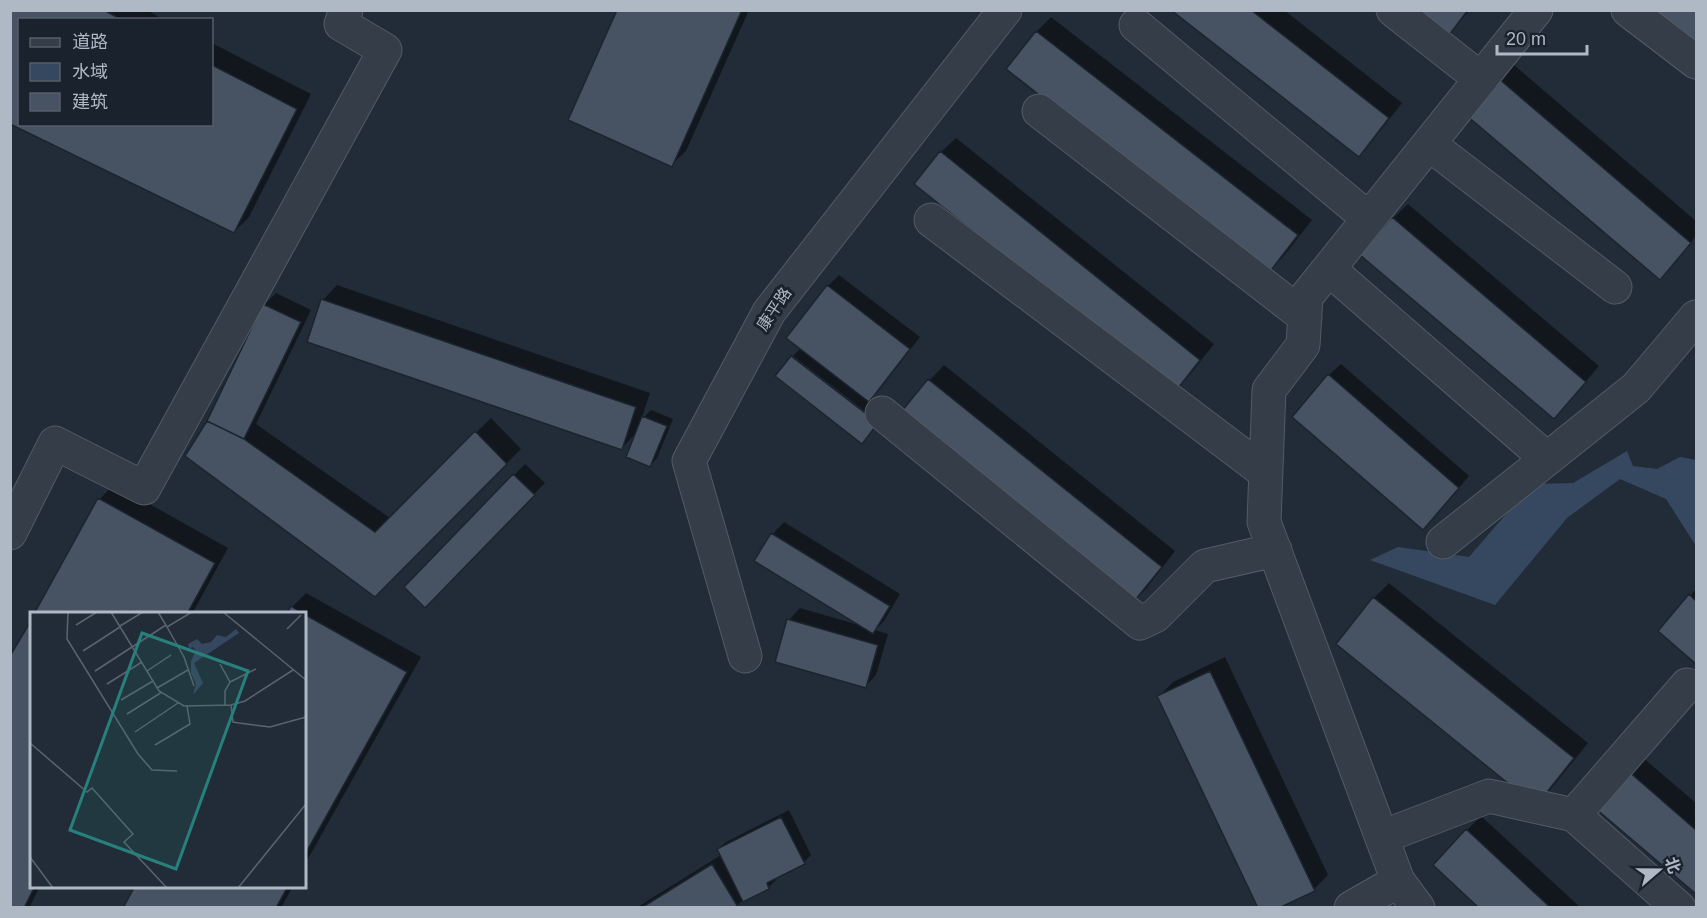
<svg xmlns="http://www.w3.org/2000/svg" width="1707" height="918" viewBox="0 0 1707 918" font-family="Helvetica,'Noto Sans SC',sans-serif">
<rect width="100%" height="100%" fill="#212c38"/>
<path fill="#35485f" d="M1627,451l6,15 24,3 23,-12 16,3v86l-30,-47 -46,-20 -53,39 -72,87 -125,-45 28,-13 71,10 63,-73 41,-1z"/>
<path fill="#0007" d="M10,10h137l17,10h-144v104h192v-81l99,51 -62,123 -15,15 -224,-110z
M619,10h130l-63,141 -15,14z
M1174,10h110l118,93 -29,37 -14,15z
M1412,10h58l-24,27z
M1051,17l261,203 -29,37 -15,15 -260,-203 29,-38z
M1513,64l183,157v15l-22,27 -206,-148z
M956,138l258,206 -25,32 -14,14 -234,-238z
M1408,204l191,162 -31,37 -14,14 -161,-199z
M839,275l81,62 -40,52 -13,13 18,13 -6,7 -86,-66 8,-8 27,-62z
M337,285l313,108 -9,27 10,-10 22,9 -16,39 -7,8 -13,-34 -15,16 -299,-148z
M276,293l35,17 -55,114 134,94 101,-100 30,31 -146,146 -167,-173 56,-117z
M1341,364l128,112 -35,41 -105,-142z
M944,365l231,186 -29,38 -15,14 -232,-186 31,-37z
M525,464l20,19 -120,123 -19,-19z
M114,484l114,64 -36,66h-156l64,-115z
M784,522l116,72 -16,27 -9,9 13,4 -12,41 -11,12 -76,-67 11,-12 62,18 -106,-66 17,-26z
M1389,583l199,160 -37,46 -15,15 -198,-160 36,-46z
M1696,589v73l-36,-31z
M306,593l115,64 -117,209v-252h-16l4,-7z
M1225,657l103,218 -14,14 -155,-193 14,-14z
M1642,757l54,46v89l-99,-85z
M789,810l22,45 -7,7 -29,15 1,3 -7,7 -26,13 -8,8h-99l85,-53 -3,-6 8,-7z
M1481,816l100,92h-100l-14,-78z
M32,886h8l-11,22h-19z
M137,886h156l-12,22h-156z"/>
<path fill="#475362" stroke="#1c242f" stroke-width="1.5" d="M10,10h94l18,10h-102v104h192v-59l85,44 -63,124 -224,-109z
M617,10h125l-70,157 -104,-47z
M1171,10h80l138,108 -30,39z
M1410,10h58l-22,29z
M1653,10h43v38z
M1036,31l262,204 -30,39 -262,-205z
M1498,78l193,165 -31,37 -194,-165z
M940,151l260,209 -25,32 -261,-208z
M1392,217l194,165 -32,37 -194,-164z
M827,285l83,64 -41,53 -83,-64z
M321,299l315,108 -14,43 -315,-108z
M263,304l38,18 -57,117 -37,-18z
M791,356l87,67 -16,21 -87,-68z
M1328,374l131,114 -36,42 -131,-113z
M928,379l234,188 -31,38 -234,-188z
M642,416l25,10 -17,41 -24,-10z
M207,421l37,18 131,93 100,-101 32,33 -132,133 -190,-141z
M513,474l22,21 -110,113 -21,-21z
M98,498l117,65 -28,51h-153z
M771,533l119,73 -17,28 -119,-73z
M1689,594l7,7v63l-38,-33z
M1373,597l201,161 -38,48 -200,-162z
M291,606l12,8h-16z
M304,614l103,58 -103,184z
M32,619v267h3l-11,22h-14v-252z
M787,619l91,26 -12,43 -91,-26z
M1210,671l105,220 -36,17h-21l-101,-212z
M1627,770l69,60v64l-101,-86z
M781,817l24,47 -38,19 2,6 -26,13 -26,-53z
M1466,829l85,79h-72l-46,-43z
M712,864l26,43 -97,1z
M135,886h153l-12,22h-153z"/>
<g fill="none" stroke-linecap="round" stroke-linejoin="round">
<g stroke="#525b66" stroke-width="35">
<path id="minor" d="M1393,10l88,69
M1628,10l68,52
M1136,25l233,194
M1039,111l266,206
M1429,144l186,143
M931,220l335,253
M1329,269l218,190
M882,413l258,210 15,-7 50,-50 70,-16
M10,533l45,-90 89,45 241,-438 -44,-26 5,-14
M1443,542l193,-154 60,-71
M745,656l-56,-195 80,-149 236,-302
M1574,815l105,93
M1382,837l107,-41 85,19 113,-130
M1351,908l47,-27
M1418,908l-20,-27 -134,-359 5,-132 34,-45 3,-48 230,-287"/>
</g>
<use href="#minor" stroke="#353d48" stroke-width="33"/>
</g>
<g text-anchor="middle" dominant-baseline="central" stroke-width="6" stroke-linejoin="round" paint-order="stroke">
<g font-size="16" fill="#afb8c5" stroke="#1a222d">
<text transform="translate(774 309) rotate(-56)">康平路</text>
</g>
</g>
<g transform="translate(30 612)">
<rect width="276" height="276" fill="#212c38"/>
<path d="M206,17l3,4 -45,30 9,20 -10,12 3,-11 -5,-11v-12l5,-10 -3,-4 -4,2 -1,-5 9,-5 5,5 9,-2 6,-7 9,2z" fill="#35485f"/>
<path fill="none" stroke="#5a6470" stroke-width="1.5" d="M38,0l-1,27 71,115 14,16 25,1M81,0l48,79 25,15 47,-1 14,-4 48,-31M128,0l9,15 25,-15M193,0l83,68M46,13l21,-13M90,14l23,-14M137,15l17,30 10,29M257,17l14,-14M53,39l37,-24M190,52l10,18 -5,9v14M65,59l71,-46M117,59l24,-16M200,70l26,-13M77,72l35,-22M127,76l31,-18M91,88l32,-19M201,93l2,17 6,1 31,4 36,-10M97,102l35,-22M105,120l43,-29M0,131l57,49 5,-4 41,46 -9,8 43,46M125,133l35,-21 -3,-18M0,245l23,31M208,276l68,-84"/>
<path fill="#27807b" fill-opacity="0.15" stroke="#27807b" stroke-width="3" d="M112,21l106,38 -72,198 -106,-39z"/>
<rect width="276" height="276" fill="none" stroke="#afb8c5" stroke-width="3"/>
</g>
<rect width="1707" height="918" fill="none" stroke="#afb8c5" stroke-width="24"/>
<rect x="18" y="18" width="195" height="108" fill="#1a222d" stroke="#565e6a" stroke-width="1.5"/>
<rect x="30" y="38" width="30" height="9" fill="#353d48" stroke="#565e6a" stroke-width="1.5"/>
<text x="72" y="48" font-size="18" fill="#afb8c5">道路</text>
<rect x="30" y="63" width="30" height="18" fill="#35485f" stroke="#565e6a" stroke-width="1.5"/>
<text x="72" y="78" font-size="18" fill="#afb8c5">水域</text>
<rect x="30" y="93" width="30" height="18" fill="#475362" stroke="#565e6a" stroke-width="1.5"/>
<text x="72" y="108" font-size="18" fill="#afb8c5">建筑</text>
<g transform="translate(1659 870) rotate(70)" stroke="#1a222d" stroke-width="4.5" paint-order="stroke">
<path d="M0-4.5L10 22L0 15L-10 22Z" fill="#afb8c5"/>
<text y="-9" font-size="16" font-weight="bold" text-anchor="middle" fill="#afb8c5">北</text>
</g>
<path d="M1497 45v9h90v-9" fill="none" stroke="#afb8c5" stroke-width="3"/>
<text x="1506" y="45" font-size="18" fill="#afb8c5" stroke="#1a222d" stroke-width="4.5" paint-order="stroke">20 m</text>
</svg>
